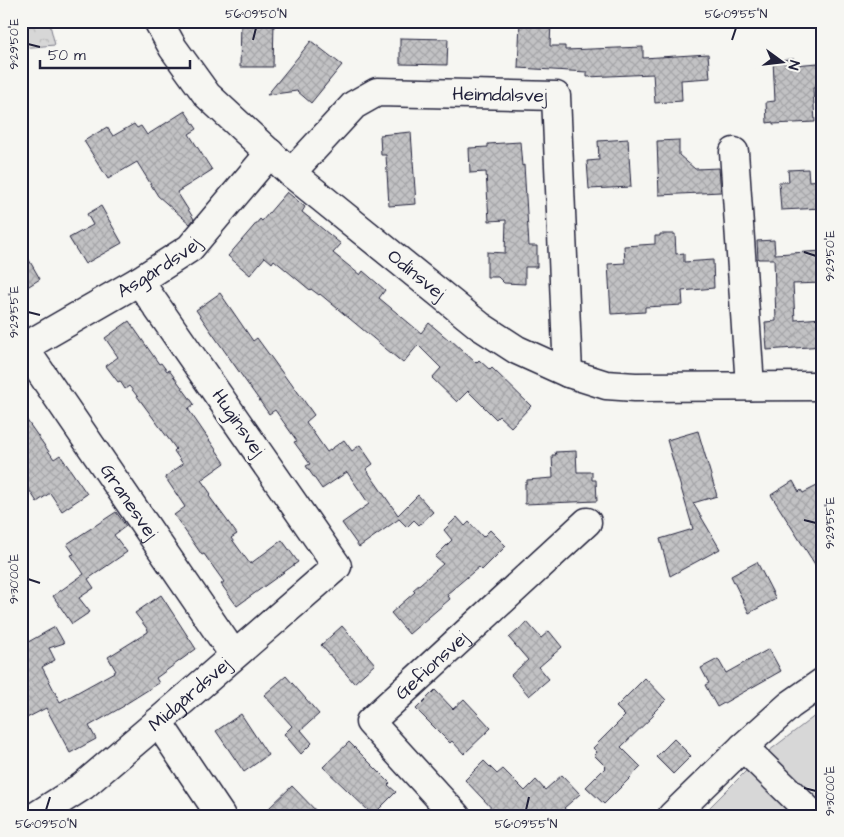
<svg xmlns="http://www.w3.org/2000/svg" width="844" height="837" viewBox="0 0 844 837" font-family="'Architects Daughter',sans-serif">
<defs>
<pattern id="forest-crowns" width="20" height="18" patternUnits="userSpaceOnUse" patternTransform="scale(1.25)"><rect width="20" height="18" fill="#d7d7d7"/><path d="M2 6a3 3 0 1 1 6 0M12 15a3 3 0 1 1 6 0" fill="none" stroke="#b8b8b9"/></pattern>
<pattern id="building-cross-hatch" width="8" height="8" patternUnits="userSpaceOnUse" patternTransform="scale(1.25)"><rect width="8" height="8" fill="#c2c2c4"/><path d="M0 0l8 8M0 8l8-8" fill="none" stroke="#a6a6a9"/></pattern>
</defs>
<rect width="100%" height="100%" fill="#f6f6f2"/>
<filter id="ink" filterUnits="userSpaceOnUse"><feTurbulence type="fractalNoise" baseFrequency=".02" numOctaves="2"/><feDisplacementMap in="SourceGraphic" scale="10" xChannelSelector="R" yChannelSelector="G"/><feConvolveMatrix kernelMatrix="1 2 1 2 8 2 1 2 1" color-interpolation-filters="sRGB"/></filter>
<g filter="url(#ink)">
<path fill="#d7d7d7" stroke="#7c7c89" d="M816,715l7,18v77l-58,-56z
M751,766l55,50h-105z"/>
<path fill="url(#forest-crowns)" stroke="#7c7c89" d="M21,21h28l6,24 -34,3z
M613,21h210v5z"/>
<path fill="url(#building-cross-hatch)" stroke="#22223b" d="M241,21h33l-1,46h-33z
M520,21h31l-1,25h15v4l78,-3v11l65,-4 2,24 -29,2 1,21 -27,2 -2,-29 -66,3v-5l-69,-4z
M400,38l48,1 -1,26 -47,-1z
M311,41l31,24 -31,38 -14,-12 -30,4z
M794,59v6l24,-2 2,24 -7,1 2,34 -42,2v-2l-6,1 -1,-21 9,-1 -2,-41z
M185,111l12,18 -8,5 23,36 -35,22 17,27 -4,5 -32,-28 -21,-34 -29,17 -24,-38 23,-14 6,9 21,-12 3,4 4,-2 6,9z
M411,132l5,72 -27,2 -3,-51h-5l-1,-20z
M628,139l3,48 -42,2 -2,-28 12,-1 -1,-19z
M679,140v15l16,14 24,-1 2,24 -62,3 -2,-54z
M520,142l2,24 2,-1 5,81h8v21h-12v17l-21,-1 -6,-6h-11v-25l18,1 1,-33 -17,1 -3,-49 -16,1 -1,-25 19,-1v-3z
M808,169l1,12 14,-1v28l-42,2 -2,-28h10l-1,-12z
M287,192l18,15 -3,5 39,32 -8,9 27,22 3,-4 22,19 -6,8 42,35 8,-10 20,17 1,-1 26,24 3,-3 11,10 2,-2 39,38 -20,21 -12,-11 -3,3 -28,-28 -11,11 -25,-24 9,-10 -23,-23 -15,18 -83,-69 -1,1 -8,-6 -1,1 -36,-30 -2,3 -7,-6 -15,18 -22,-19 32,-37 2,2z
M101,206l21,37 -37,21 -16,-26 24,-13 -6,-11z
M660,234h15l1,20 8,-1v9l29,-2 1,28 -32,3 1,14 -38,2v5l-34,2 -3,-50 17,-1 -1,-17 31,-2v-8h5z
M774,240l1,14 48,-3v32l-30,1 2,36 27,-2 1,28 -56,4 -2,-28 11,-1 -2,-62h-16l-1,-18z
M21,246l19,33 -19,12z
M220,293l33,48 4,-3 32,44 1,-1 24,34 -8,7 21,30 17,-12 8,11 8,-6 13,19 -7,5 32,46 20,-20 15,17 -14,13 -5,-5 -7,7 -8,-8 -40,28 -17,-24 27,-19 -22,-32 -25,17 -16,-23 4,-2 -16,-22 3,-1 -22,-31 -6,4 -34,-48 -39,-56z
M129,321l30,43 2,-1 6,8 2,-1 25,34 -6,5 37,54 -24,17 10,14 -2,2 28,38 -6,4 19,26 32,-24 16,22 -61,44 -16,-22 3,-2 -20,-28 -2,1 -28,-40 11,-8 -20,-30 18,-13 -9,-13 2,-2 -42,-57 -5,-6 -4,3 -5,-8 -2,1 -12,-16 12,-9 -13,-19z
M21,412l33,47 6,-4 27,39 -25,17 -12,-18 -13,9 -13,-20 4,-3 -7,-10z
M698,431l19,65 -24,7 27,46 -50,27 -10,-37 33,-10 -26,-89z
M576,451l1,21h15v8h4l1,21 -72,3v-21h2v-3l26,-2 -1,-23h4l-1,-3z
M793,481l6,11 2,-2 2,3 20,-10v94l-52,-82z
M116,512l10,14 -12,9 13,17 -39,27 6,9 -15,10 11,14 -18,12 -19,-28 31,-22 -13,-19 3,-1 -7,-10z
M457,517l8,9 4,-4 14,15 7,-7 16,16 -24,24 -3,-3 -32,27 3,5 -41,35 -18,-21 24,-21 -2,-2 30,-26 -8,-7 17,-17 -8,-10z
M757,562l19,37 -27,14 -18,-37z
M161,595l35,54 -40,29 3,5 -35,22v1l-35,20 7,13 -26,14 -24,-45 -25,13v-75l34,-19 9,16 -15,5 6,12 -13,7 18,35 56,-31 -8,-14 40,-25v-2l-13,-17z
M527,622l14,16 8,-7 13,16 -23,20 10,12 -20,17 -18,-21 17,-15 -19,-22z
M342,626l33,38 -21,19 -33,-38z
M769,649l12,22 -64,36 -12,-22 4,-2 -8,-15 17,-9 8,14z
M286,676l33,38 -18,16 11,13 -11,11 -17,-20 8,-8 -28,-31z
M645,678l21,22 -14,14 2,1 -33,32 20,20 -37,37 -18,-17 20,-20 -12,-12 3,-3 -4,-4 32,-32 -9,-9z
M435,690l18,19 11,-10 27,29 -27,26 -12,-13 -2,2 -34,-34z
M241,714l27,41 -24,17 -28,-41z
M674,739l17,17 -18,18 -17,-17z
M349,742l41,41 -2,2 8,7 -23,23 -50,-48z
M484,761l13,13 6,-5 22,22 11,-11 9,10 17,-15 18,19 -16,14 8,8h-73l-34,-36z
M292,786l29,30h-45l-7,-8z"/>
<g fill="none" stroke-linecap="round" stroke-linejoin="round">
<g stroke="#22223b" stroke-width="31">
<g id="minor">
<path id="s1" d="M158,21l15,27 34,47 84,78 189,153 37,24 51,23 38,12 29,2 188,-1"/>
<path d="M734,152l16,234"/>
<path id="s2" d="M291,173l63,-68 23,-13 179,4 12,277"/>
<path id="s3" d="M24,348l210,307"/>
<path id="s4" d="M21,349l118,-68 51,-33 80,-95"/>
<path d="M158,722l63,94"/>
<path d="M743,747l71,69"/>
<path id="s5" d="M36,816l47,-30 75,-64 179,-156 -198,-285"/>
<path id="s6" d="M456,816l-86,-94 217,-200"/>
<path d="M672,816l71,-69 47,-42 33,-23"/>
</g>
</g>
<use href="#minor" stroke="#f6f6f2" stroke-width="28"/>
</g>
</g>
<path fill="none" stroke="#22223b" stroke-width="2" d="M253,40l3,-12M732,40l4,-12M28,44l12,3M804,252l12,4M28,312l12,3M804,520l12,3M28,579l12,4M804,788l12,3M46,810l4,-13M526,810l3,-13"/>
<g text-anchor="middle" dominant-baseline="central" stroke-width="5" stroke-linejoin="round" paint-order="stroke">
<g font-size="19" fill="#22223b" stroke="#f6f6f2">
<text stroke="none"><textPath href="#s2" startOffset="242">Heimdalsvej</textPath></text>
<text stroke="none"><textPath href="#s4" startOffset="160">Asgårdsvej</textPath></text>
<text stroke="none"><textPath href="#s1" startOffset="365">Odinsvej</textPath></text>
<text transform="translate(238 423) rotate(55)">Huginsvej</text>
<text stroke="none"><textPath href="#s3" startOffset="186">Granesvej</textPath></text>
<text stroke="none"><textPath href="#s6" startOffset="211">Gefionsvej</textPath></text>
<text stroke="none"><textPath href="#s5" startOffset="196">Midgårdsvej</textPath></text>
</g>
</g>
<rect width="844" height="837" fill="none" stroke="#f6f6f2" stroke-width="55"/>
<g transform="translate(782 62) rotate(105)" stroke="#f6f6f2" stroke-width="4" paint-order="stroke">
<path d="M0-4L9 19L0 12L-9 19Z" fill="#22223b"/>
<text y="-8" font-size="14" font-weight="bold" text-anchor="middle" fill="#22223b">N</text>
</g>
<path d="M40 60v8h150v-8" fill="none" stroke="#22223b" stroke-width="2.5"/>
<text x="48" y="60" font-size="15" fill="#22223b" stroke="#f6f6f2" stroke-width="4" paint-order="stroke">50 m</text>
<rect x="28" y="28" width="788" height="782" fill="none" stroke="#22223b" stroke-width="2"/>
<g font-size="12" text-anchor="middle" fill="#22223b">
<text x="256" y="18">56°09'50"N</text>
<text x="736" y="18">56°09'55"N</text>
<text transform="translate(14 44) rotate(-90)" y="4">9°29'50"E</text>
<text transform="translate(830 256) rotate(-90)" y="4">9°29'50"E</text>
<text transform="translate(14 312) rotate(-90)" y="4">9°29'55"E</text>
<text transform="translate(830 523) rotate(-90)" y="4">9°29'55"E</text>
<text transform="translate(14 579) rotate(-90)" y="4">9°30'00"E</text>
<text transform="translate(830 791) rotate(-90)" y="4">9°30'00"E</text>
<text x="46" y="828">56°09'50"N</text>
<text x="526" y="828">56°09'55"N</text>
</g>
</svg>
